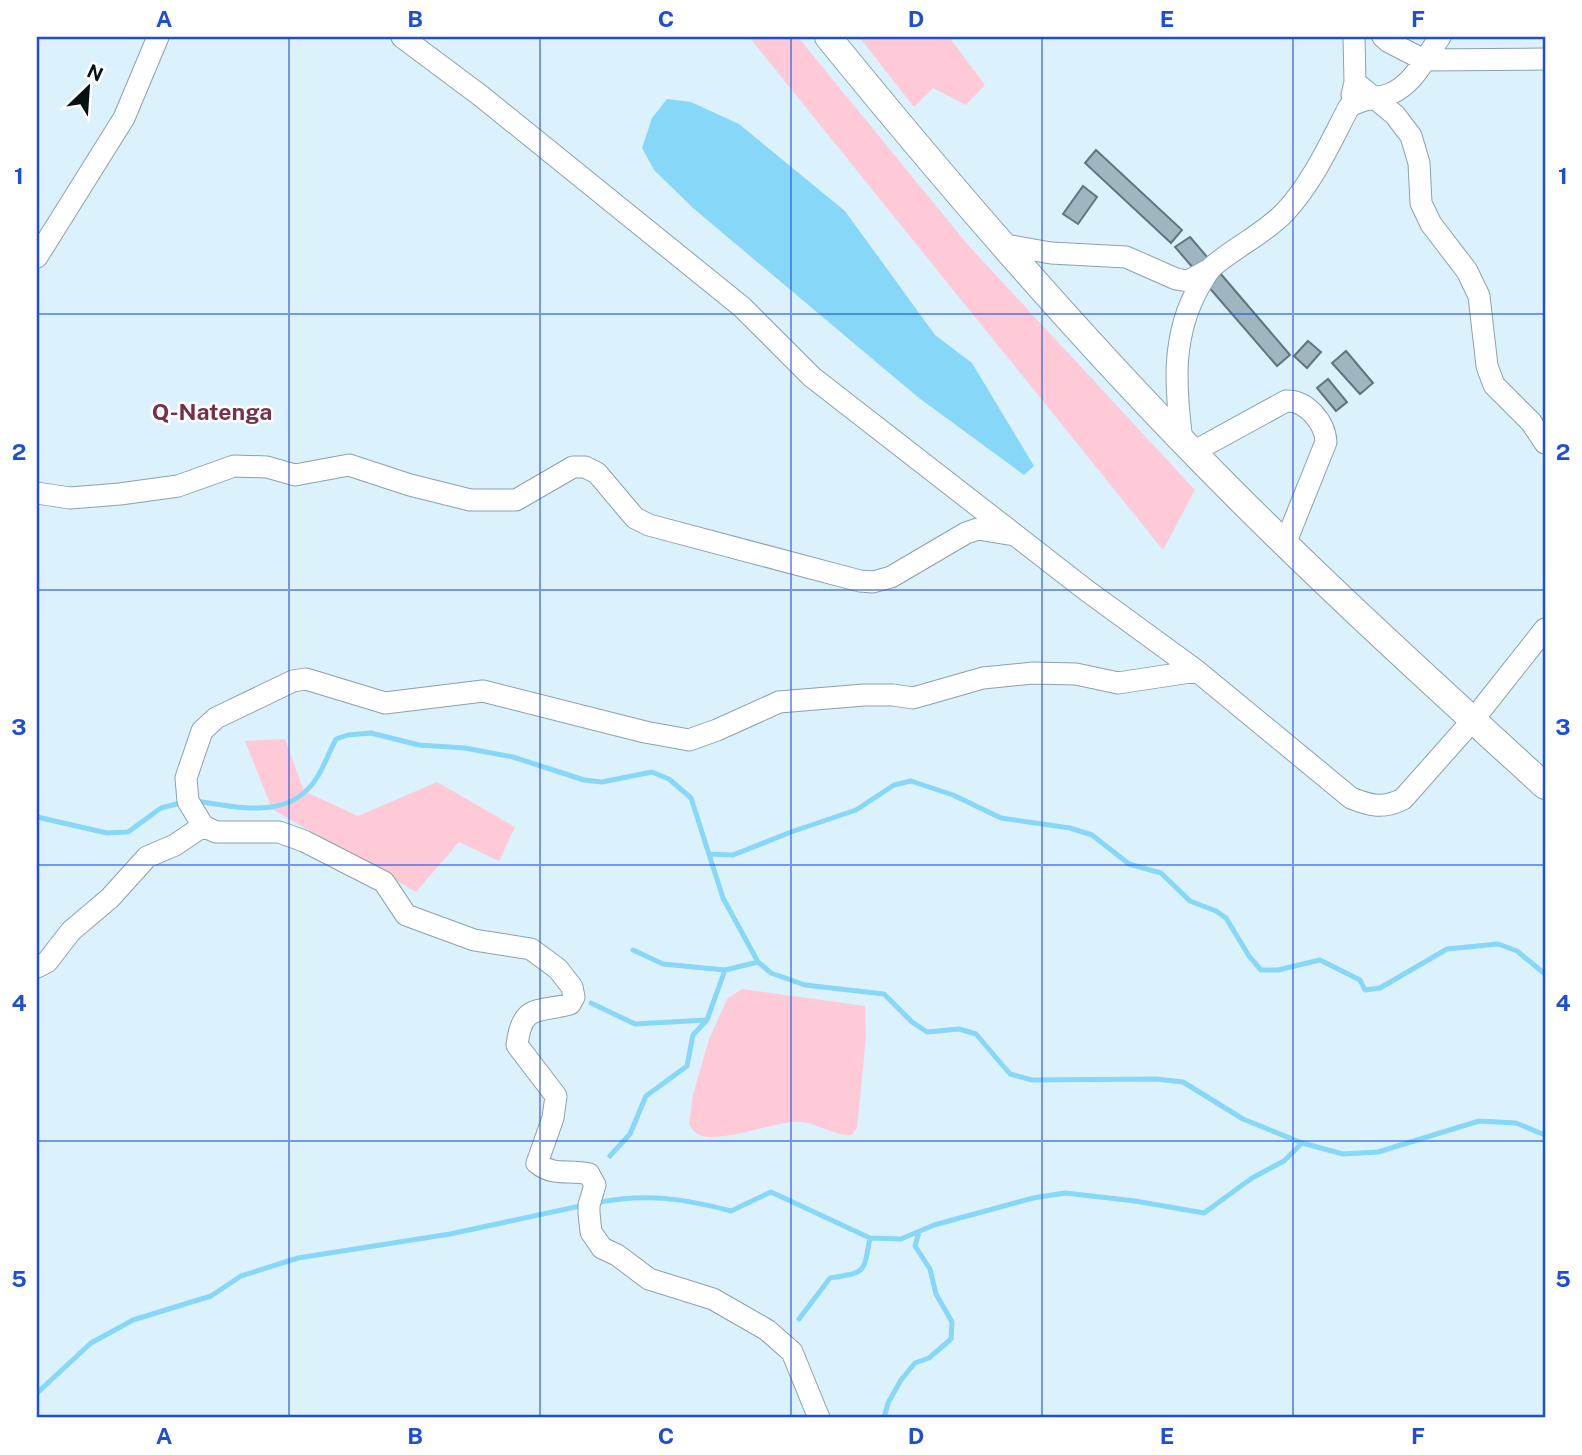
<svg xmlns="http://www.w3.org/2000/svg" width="1582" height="1455" viewBox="0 0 1582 1455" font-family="'Public Sans',sans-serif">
<rect width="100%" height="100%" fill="#dbf2fc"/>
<path fill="#fecad7" d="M749,37h49l170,208 227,245 -32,60z
M859,37h90l36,48 -19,20 -33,-17 -19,19z
M285,739l19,52 54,25 79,-34 78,45 -16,34 -40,-19 -43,50 -144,-83 -27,-68z
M742,989l123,17 1,31 -9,91 -5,7c-20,2 -36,-15 -59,-13 -20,1 -82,24 -97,11 -3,-2 -5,-6 -7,-9l4,-29 16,-56 18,-40z"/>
<path fill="#86d7f8" d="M667,99l24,3 48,22 106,87 90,124 37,28 62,103 -10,9 -105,-77 -226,-190 -39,-38 -12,-22 10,-30z"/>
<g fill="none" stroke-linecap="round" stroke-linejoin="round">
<path stroke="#86d7f8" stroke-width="5" d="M194,801c42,5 94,21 122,-22 8,-12 13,-27 20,-40l12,-4 23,-2 48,12 46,3 48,9 71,23 18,2 50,-10 17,7 22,19 32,100 35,64 13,11 34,12 79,9 28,28 15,10 32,-3 17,5 34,40 22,6 124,-1 27,3 60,37 59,24 41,11 35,-2 101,-31 37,2 29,12
M37,817l70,16 21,-1 33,-24 23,-6
M709,854l24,1 58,-23 65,-22 38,-25 17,-4 42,14 48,23 69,10 22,7 37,29 32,9 29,28 26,10 10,7 23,38 12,14h17l42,-10 40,20 5,10 15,-2 67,-39 51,-5 19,7 28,23
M633,950l30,14 62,6
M591,1003l44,21 72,-4
M610,1156l20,-22 16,-38 41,-30 6,-31 14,-15 18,-50 33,-8
M595,1203c50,-10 87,-5 136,8l40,-19 99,46 31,1 33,-14 99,-27 32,-5 70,8 69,12 48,-35 32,-17 18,-18
M799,1319l31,-41c37,-6 33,-4 40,-40
M37,1393l54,-50 42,-23 78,-24 30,-20 57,-18 152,-24 135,-29
M884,1418l4,-15 13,-23 14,-17 14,-5 22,-19 1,-17 -16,-28 -6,-25 -15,-23 4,-14"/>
</g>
<path fill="#9fb5bf" stroke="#60757e" stroke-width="2" d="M1096,150l86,80 -11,13 -86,-80z
M1083,186l14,11 -19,27 -15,-10z
M1190,237l18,21 -14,11 -19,-22z
M1220,273l70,82 -13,11 -70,-81z
M1308,341l13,11 -14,16 -13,-12z
M1346,351l27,32 -13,11 -28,-31z
M1328,379l19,23 -11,9 -19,-23z"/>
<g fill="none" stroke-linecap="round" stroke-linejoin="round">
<g stroke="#8ba1ab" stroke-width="23">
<path id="minor" d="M402,37l79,59 261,211 70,70 274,213 111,81 154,127c20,8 32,11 52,1l70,-79 72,-91
M1383,37l6,5 35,18 121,-1
M1355,82l40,33 16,21 8,27 2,40 10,21 36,47 12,25 8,70 7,19 37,37 14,21
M1352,95l3,-13 -1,-45
M1005,245l46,8 75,4 50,22 12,2 22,-12
M37,257l87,-139 34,-81
M1182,441c-7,-55 -11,-106 18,-156 4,-6 7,-13 12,-18 23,-20 52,-33 73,-55 28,-30 45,-69 64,-105 13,-9 27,-8 41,-13 24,-10 36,-37 50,-57
M1193,452l93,-51c20,-1 39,21 40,41l-41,102
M37,493l33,5 50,-4 58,-8 56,-20 33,1 28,8 54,-10 61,20 60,15h46l57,-33h12l12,6 38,45 14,7 211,56 13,1 18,-5 75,-44 12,-4 36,6
M37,967l10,-5 24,-31 39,-33 37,-41 28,-12 28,-19
M819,1418l-27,-66 -25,-22 -54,-31 -64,-20 -32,-24 -15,-7 -11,-16 -2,-19v-8l6,-20 -6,-11c-21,-5 -35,3 -52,-11l16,-45 3,-22 -39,-51c5,-42 21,-32 53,-41l4,-7 -2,-10 -14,-18 -27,-20 -57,-9 -68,-25 -22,-33 -80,-41 -25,-9h-63l-13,-6 -15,-25 -2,-23 16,-47 14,-13 77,-37 13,-2 79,24 98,-12 162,41 44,8 28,-10 62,-28 85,-7h29l20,3 70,-20 50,-5 43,1 42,9 79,-12"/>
</g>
<g stroke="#8ba1ab" stroke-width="28">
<path id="major" d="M828,37c118,145 240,287 371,421 111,114 229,221 346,328"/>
</g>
<use href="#minor" stroke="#fff" stroke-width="21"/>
<use href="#major" stroke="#fff" stroke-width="26"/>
</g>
<path fill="none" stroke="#1d4ed8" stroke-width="2" stroke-opacity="0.55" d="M289,37v1381M540,37v1381M791,37v1381M1042,37v1381M1293,37v1381M37,314h1508M37,590h1508M37,865h1508M37,1141h1508"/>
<g text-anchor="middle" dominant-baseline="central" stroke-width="5" stroke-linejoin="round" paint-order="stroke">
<g font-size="23" font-weight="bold" fill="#763148" stroke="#fff">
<text x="212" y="411">Q-Natenga</text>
</g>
</g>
<rect width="1582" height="1455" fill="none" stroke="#ffffff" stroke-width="77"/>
<g transform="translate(88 88) rotate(25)" stroke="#ffffff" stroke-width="5" paint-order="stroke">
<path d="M0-5L12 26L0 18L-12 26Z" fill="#081013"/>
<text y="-10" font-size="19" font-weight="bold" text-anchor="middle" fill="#081013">N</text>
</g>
<rect x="38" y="38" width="1506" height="1378" fill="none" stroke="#1d4ed8" stroke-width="2.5"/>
<g font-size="23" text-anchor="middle" font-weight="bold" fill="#1d4ed8">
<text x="164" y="27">A</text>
<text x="415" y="27">B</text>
<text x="666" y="27">C</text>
<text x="916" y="27">D</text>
<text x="1167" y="27">E</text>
<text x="1418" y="27">F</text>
<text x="19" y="184">1</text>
<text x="1563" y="184">1</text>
<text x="19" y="460">2</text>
<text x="1563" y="460">2</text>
<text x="19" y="735">3</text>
<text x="1563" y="735">3</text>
<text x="19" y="1011">4</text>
<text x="1563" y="1011">4</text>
<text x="19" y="1287">5</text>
<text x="1563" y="1287">5</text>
<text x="164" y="1444">A</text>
<text x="415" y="1444">B</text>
<text x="666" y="1444">C</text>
<text x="916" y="1444">D</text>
<text x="1167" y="1444">E</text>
<text x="1418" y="1444">F</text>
</g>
</svg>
